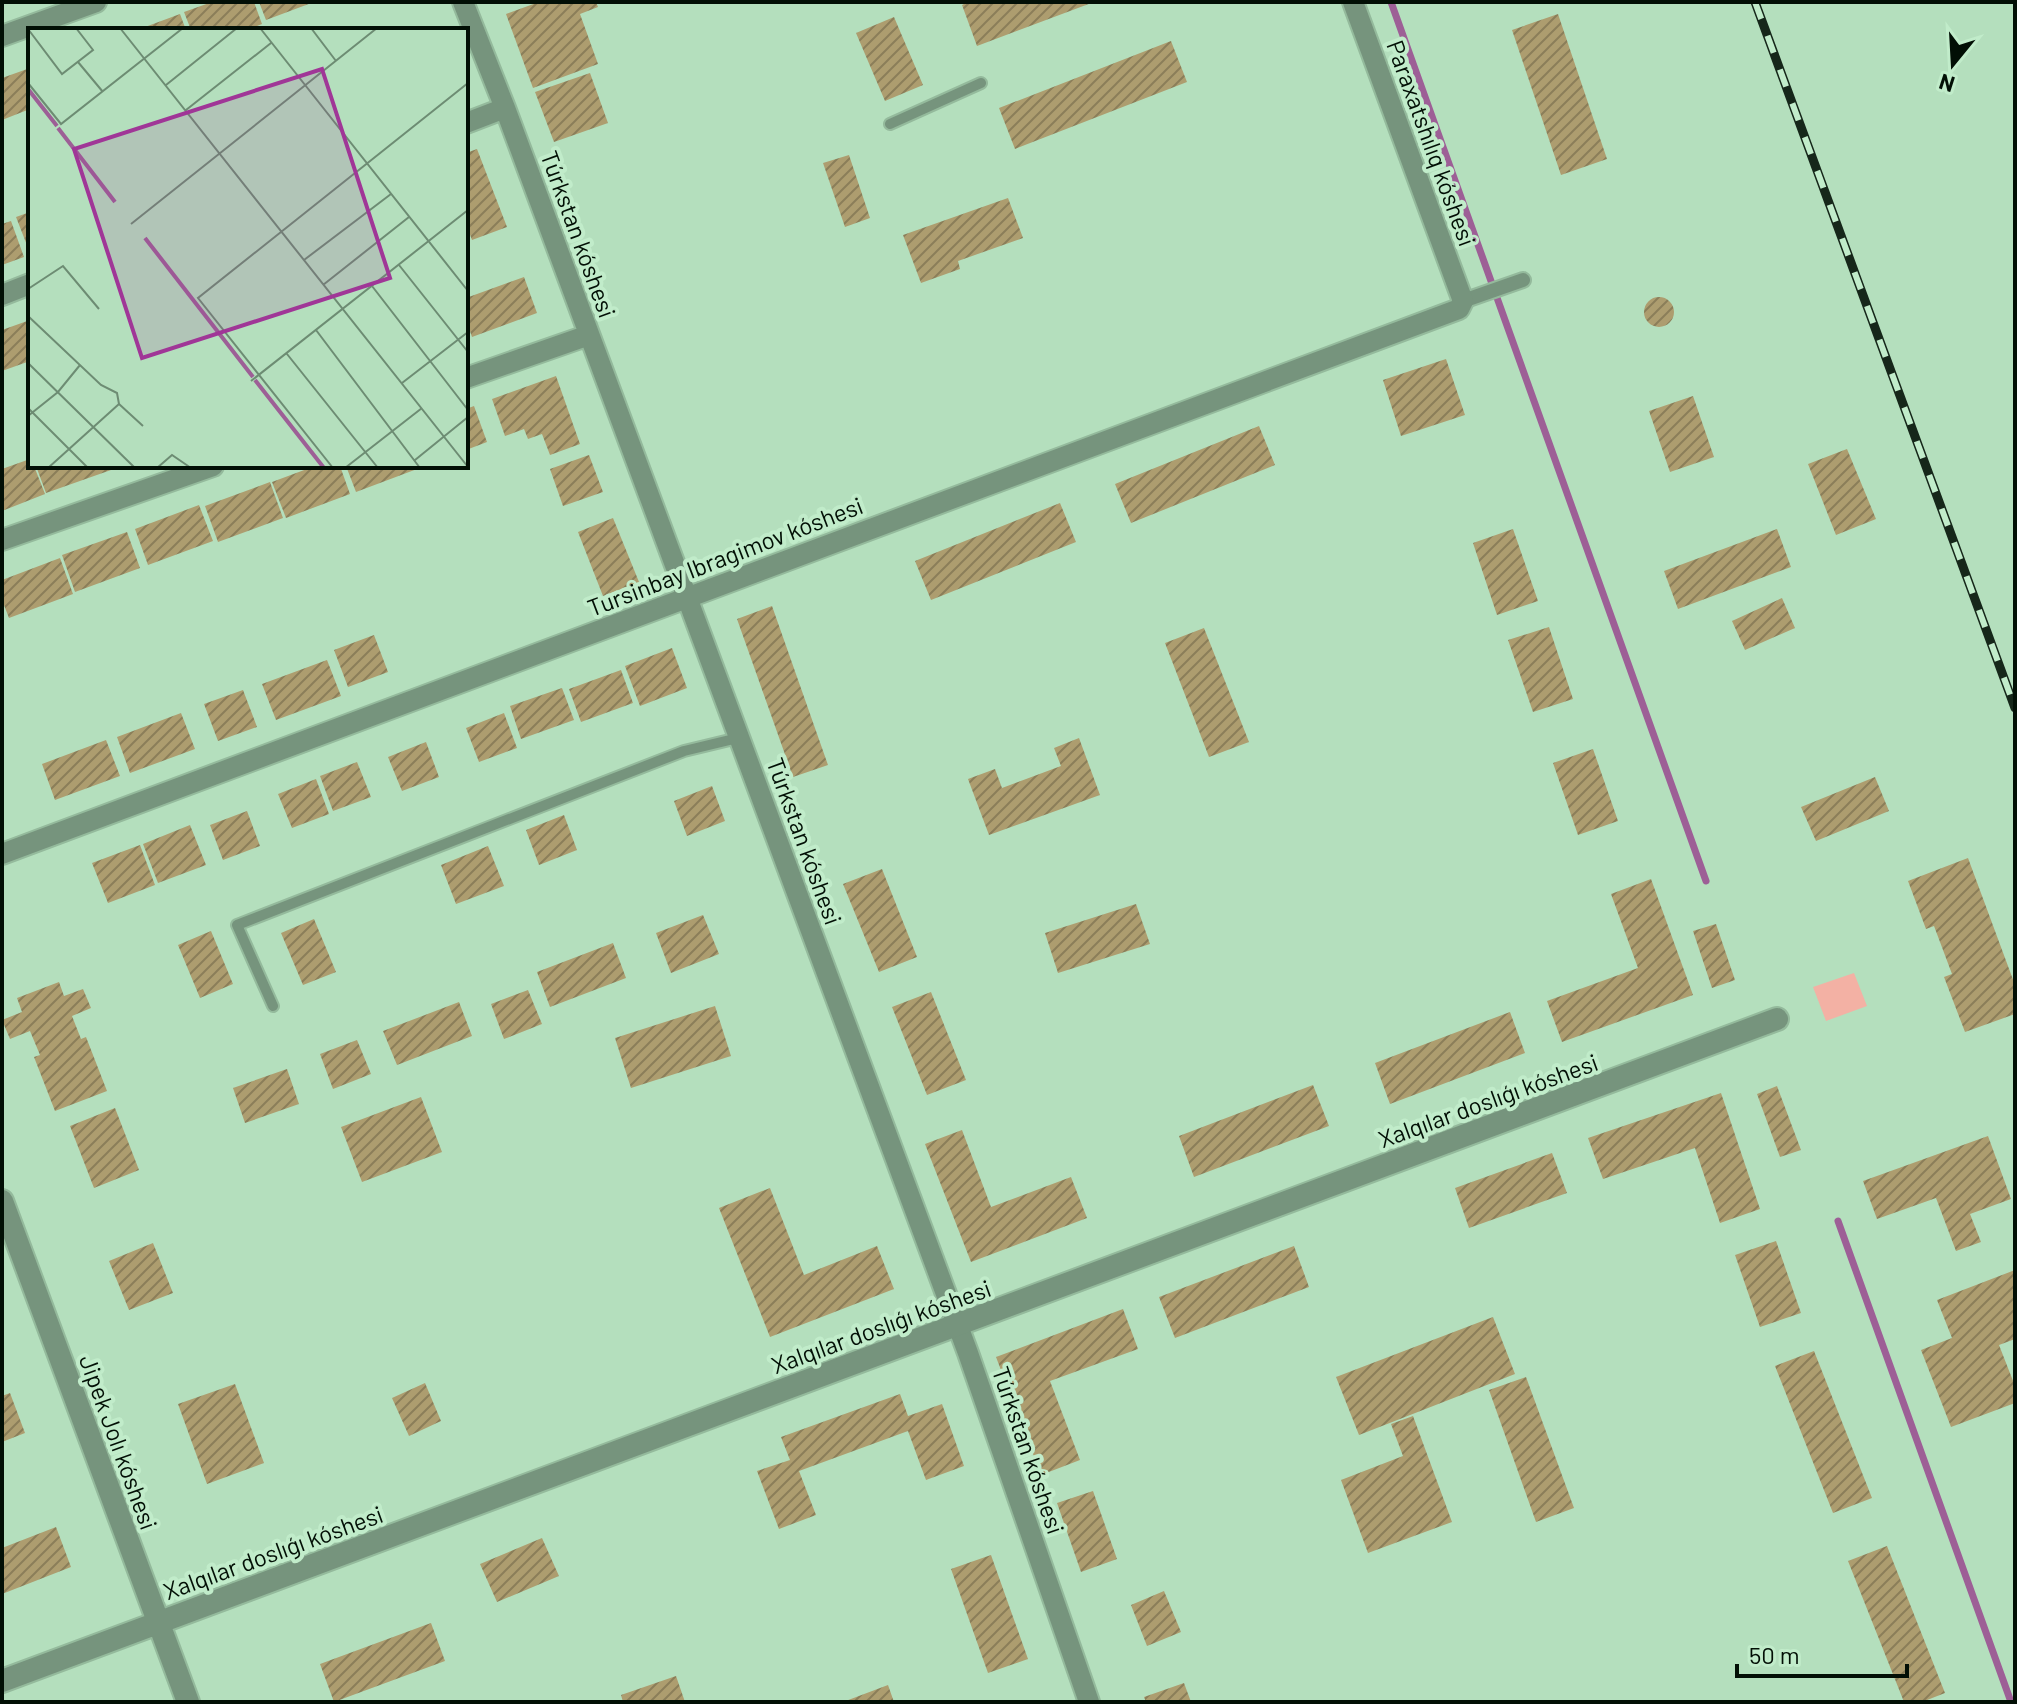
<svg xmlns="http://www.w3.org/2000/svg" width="2017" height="1704" viewBox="0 0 2017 1704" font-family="Barlow,sans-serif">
<defs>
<pattern id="building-hatch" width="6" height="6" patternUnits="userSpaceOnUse" patternTransform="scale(2)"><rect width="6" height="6" fill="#ad9d6f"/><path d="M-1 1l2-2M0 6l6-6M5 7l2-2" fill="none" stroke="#8b7e59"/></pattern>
</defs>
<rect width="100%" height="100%" fill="#b4dfbd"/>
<path fill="#f3b1a4" d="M1854,973l13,33 -41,15 -13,-34z"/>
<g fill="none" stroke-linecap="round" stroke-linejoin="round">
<path stroke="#9d5f96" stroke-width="7" d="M1391,2l315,879
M1838,1221l173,481"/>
</g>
<path fill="url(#building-hatch)" d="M212,2h42l8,22 -15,6h-56l-7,-18z
M259,2h55l-48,18z
M539,2h57l2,5 -18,7 18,50 -65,24 -27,-74z
M968,2h126l-117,44 -15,-41z
M180,14l6,16h-49z
M1558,14l49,145 -46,16 -49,-145z
M894,17l29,68 -38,16 -29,-68z
M1171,41l16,41 -172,67 -16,-41z
M30,68v41l-28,11v-42z
M590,73l18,50 -54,19 -19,-50z
M477,149l30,78 -35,13 -6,-16v-71z
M849,155l21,63 -25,9 -22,-64z
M1008,198l15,40 -65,23 2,8 -39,14 -18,-48z
M30,212v41l-14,-36z
M11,221l13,36 -22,8v-41z
M524,277l13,36 -65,24 -6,-17v-22z
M1644 312a15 15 0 1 1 30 0a15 15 0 1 1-30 0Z
M30,320v41l-28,10v-41z
M1446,359l19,56 -64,21 -18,-56z
M556,376l24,68 -30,11 -8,-21 -14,5 -4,-10 -19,7 -13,-37z
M1693,396l21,61 -44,15 -21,-61z
M474,406l13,36 -21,8v-41z
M1259,426l16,39 -144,58 -16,-39z
M1847,449l29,70 -40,16 -28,-71z
M589,455l14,37 -40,14 -13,-37z
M30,459v7h4l11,28 -43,17v-42z
M36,466h73l2,4 -65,23z
M315,466h25l10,28 -64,24 -14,-36z
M346,466h79l-69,26z
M270,482l13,36 -65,24 -13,-36z
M1060,503l16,39 -145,58 -16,-39z
M199,505l14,36 -65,24 -13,-36z
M613,518l26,64 -36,14 -25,-64z
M1513,529l25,72 -41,14 -24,-72z
M1777,529l14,38 -113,42 -14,-38z
M127,532l13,36 -65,24 -13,-37z
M60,558l13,36 -64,24 -7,-18v-20z
M1782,598l13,30 -50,22 -13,-29z
M772,606l56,159 -35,12 -56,-158z
M1549,627l24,72 -40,13 -25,-72z
M1204,628l45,114 -40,15 -44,-114z
M374,635l14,37 -40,15 -14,-37z
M672,648l15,40 -47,18 -15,-40z
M327,660l14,36 -65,24 -14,-36z
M621,670l12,33 -52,19 -12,-33z
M562,688l12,32 -53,19 -11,-33z
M243,690l14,37 -39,14 -14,-37z
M181,713l14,36 -65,24 -13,-36z
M504,713l13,35 -38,14 -13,-34z
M1079,738l21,57 -111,40 -21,-56 27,-10 7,19 59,-22 -7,-18z
M106,740l14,36 -65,24 -13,-36z
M426,742l13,35 -37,14 -14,-34z
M1593,749l25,72 -40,14 -25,-72z
M357,762l14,35 -38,14 -13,-35z
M1875,777l14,34 -73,30 -15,-34z
M316,779l13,35 -37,14 -14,-34z
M712,786l13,35 -38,15 -13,-35z
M247,811l13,35 -37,14 -13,-35z
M564,815l13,35 -38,15 -13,-35z
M190,825l16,40 -48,18 -15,-39z
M140,845l15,40 -47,18 -16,-40z
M488,846l16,40 -48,18 -15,-39z
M1968,858l47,127v29l-50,18 -21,-55 8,-3 -18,-48 -8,3 -18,-48z
M882,869l35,88 -38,15 -36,-88z
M1651,879l42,116 -131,47 -15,-41 91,-33 -27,-74z
M1136,904l14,40 -92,29 -13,-40z
M703,915l16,39 -48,19 -15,-40z
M314,919l22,53 -33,13 -22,-52z
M1716,924l19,56 -23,8 -19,-57z
M211,931l22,53 -33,14 -22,-53z
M613,943l13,35 -76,29 -13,-35z
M59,982l5,14 19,-7 8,19 -19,8 9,23 5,-2 21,54 -52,20 -21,-54 6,-2 -10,-24 -20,8 -8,-19 20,-8 -5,-14z
M528,990l14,34 -38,15 -13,-35z
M931,992l35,88 -39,15 -35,-88z
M459,1002l13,34 -75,29 -14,-34z
M715,1006l16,50 -100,32 -16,-50z
M1510,1012l15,41 -135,51 -15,-41z
M357,1040l14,34 -38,15 -13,-35z
M287,1069l12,35 -54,19 -12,-35z
M1313,1085l16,41 -135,51 -15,-41z
M1777,1086l24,64 -21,7 -23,-63z
M1721,1093l39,116 -40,14 -25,-75 -92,31 -15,-41z
M421,1097l21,55 -80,30 -21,-55z
M115,1108l24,62 -45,18 -24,-62z
M962,1130l29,77 80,-30 16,41 -116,44 -46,-118z
M1988,1136l23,63 -41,15 11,28 -25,9 -20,-53 -59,21 -14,-38z
M1552,1153l15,40 -98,35 -14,-40z
M770,1188l34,87 73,-29 17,43 -124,48 -51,-129z
M1776,1241l25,72 -41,14 -25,-72z
M153,1243l20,50 -44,17 -20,-49z
M1294,1246l15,41 -134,51 -16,-41z
M2015,1270v69l-16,6 16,41v17l-64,24 -30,-77 31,-12 -15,-38z
M1123,1309l15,40 -88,32 30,79 -39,15 -45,-118z
M1493,1317l22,57 -156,61 -23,-58z
M1814,1351l58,147 -39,15 -58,-147z
M1526,1377l48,131 -38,14 -47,-132z
M425,1383l16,38 -32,15 -17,-38z
M235,1384l29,79 -57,21 -29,-80z
M10,1393l15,40 -23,9v-46z
M900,1394l8,22 34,-12 22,62 -38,14 -18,-49 -109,40 17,44 -37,14 -22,-58 33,-11 -9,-23z
M1413,1416l39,106 -84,31 -27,-73 62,-24 -12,-32z
M1093,1491l24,68 -36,13 -24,-69z
M56,1527l15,40 -69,27v-46z
M542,1538l17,38 -62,26 -17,-38z
M1887,1546l58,147 -23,9h-18l-56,-141z
M991,1555l37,104 -40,14 -37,-104z
M1164,1591l17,41 -34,14 -16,-41z
M431,1623l14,38 -111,41 -14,-38z
M676,1676l9,26h-62l-2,-7z
M1184,1683l7,19h-45l-2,-5z
M888,1685l6,17h-51z"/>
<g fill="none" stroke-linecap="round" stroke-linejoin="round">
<g stroke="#94ba9c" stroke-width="14">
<path id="service" d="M890,124l91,-41
M273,1006l-36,-81 447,-174 54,-13"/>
</g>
<g stroke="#94ba9c" stroke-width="18">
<path id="pedestrian" d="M1463,301l60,-21"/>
</g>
<g stroke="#94ba9c" stroke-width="24">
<path id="minor" d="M463,2l42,106 463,1245 121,349
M2,36l94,-34
M466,123l39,-15
M2,295l28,-11
M466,378l123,-43
M2,540l211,-74
M2,854l1457,-545 4,-8 -110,-299"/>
</g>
<g stroke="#94ba9c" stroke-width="26">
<path id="tertiary" d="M2,1201l186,501
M2,1681l1775,-662"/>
</g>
<use href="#service" stroke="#76947d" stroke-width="10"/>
<use href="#pedestrian" stroke="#76947d" stroke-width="14"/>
<use href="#minor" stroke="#76947d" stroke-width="20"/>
<use href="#tertiary" stroke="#76947d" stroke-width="22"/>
<g stroke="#16271a" stroke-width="9">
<path id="rail" d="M1755,2l260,706"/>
</g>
<use href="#rail" stroke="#c1ecca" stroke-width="6" stroke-dasharray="18" stroke-linecap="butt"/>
</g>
<g text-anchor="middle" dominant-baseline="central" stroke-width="8" stroke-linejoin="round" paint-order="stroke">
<g font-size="24" fill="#020f05" stroke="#c1ecca">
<text transform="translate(1432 143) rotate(70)">Paraxatshılıq kóshesi</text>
<text transform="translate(579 234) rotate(70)">Túrkstan kóshesi</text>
<text transform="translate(725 556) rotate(-21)">Tursinbay Ibragimov kóshesi</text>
<text transform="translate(805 841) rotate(70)">Túrkstan kóshesi</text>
<text transform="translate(1488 1100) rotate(-20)">Xalqılar doslıǵı kóshesi</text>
<text transform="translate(881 1326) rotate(-20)">Xalqılar doslıǵı kóshesi</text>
<text transform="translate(119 1442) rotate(70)">Jipek Jolı kóshesi</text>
<text transform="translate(1029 1450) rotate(71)">Túrkstan kóshesi</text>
<text transform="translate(273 1552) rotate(-20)">Xalqılar doslıǵı kóshesi</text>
</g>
</g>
<g transform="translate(28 28)">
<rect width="440" height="440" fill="#b4dfbd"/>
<path fill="none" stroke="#9d5f96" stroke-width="4" d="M0,61l29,37M30,100l57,74M117,210l108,139M227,352l69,88"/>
<path fill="none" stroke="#6d8c73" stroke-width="2" d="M92,0l348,439M232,0l208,263M283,0l25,33M0,1l34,45 31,-24 -17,-22M50,34l25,30M0,55l33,41 122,-96M138,57l71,-57M158,82l85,-67M103,196l246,-196M276,232l87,-66M371,237l69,87M295,257l86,-68M344,258l96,124M0,261l35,-23 36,43M0,288l73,69 16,8 2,11M288,302l104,138M259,326l91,114M0,335l107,105M223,353l217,-171M374,355l66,-51M91,376l24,22M0,380l60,60M0,388l30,-24 22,-27M387,432l53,-43M20,440l71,-64M129,440l15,-13 19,13M305,440l-135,-170 270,-215M317,440l77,-60"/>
<path fill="#a03697" fill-opacity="0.15" stroke="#a03697" stroke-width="4" d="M294,41l68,209 -248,80 -68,-209z"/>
<rect width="440" height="440" fill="none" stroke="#020f05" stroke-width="4"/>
</g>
<rect width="2017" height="1704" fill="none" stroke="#020f05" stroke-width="8"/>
<g transform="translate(1953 64) rotate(198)" stroke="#c1ecca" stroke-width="6" paint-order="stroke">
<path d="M0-6L14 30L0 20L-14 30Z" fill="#020f05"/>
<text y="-12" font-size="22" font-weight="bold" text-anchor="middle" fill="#020f05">N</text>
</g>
<path d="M1737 1664v12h170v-12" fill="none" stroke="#020f05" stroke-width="4"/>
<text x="1749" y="1664" font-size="24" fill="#020f05" stroke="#c1ecca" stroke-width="6" paint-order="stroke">50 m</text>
</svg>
